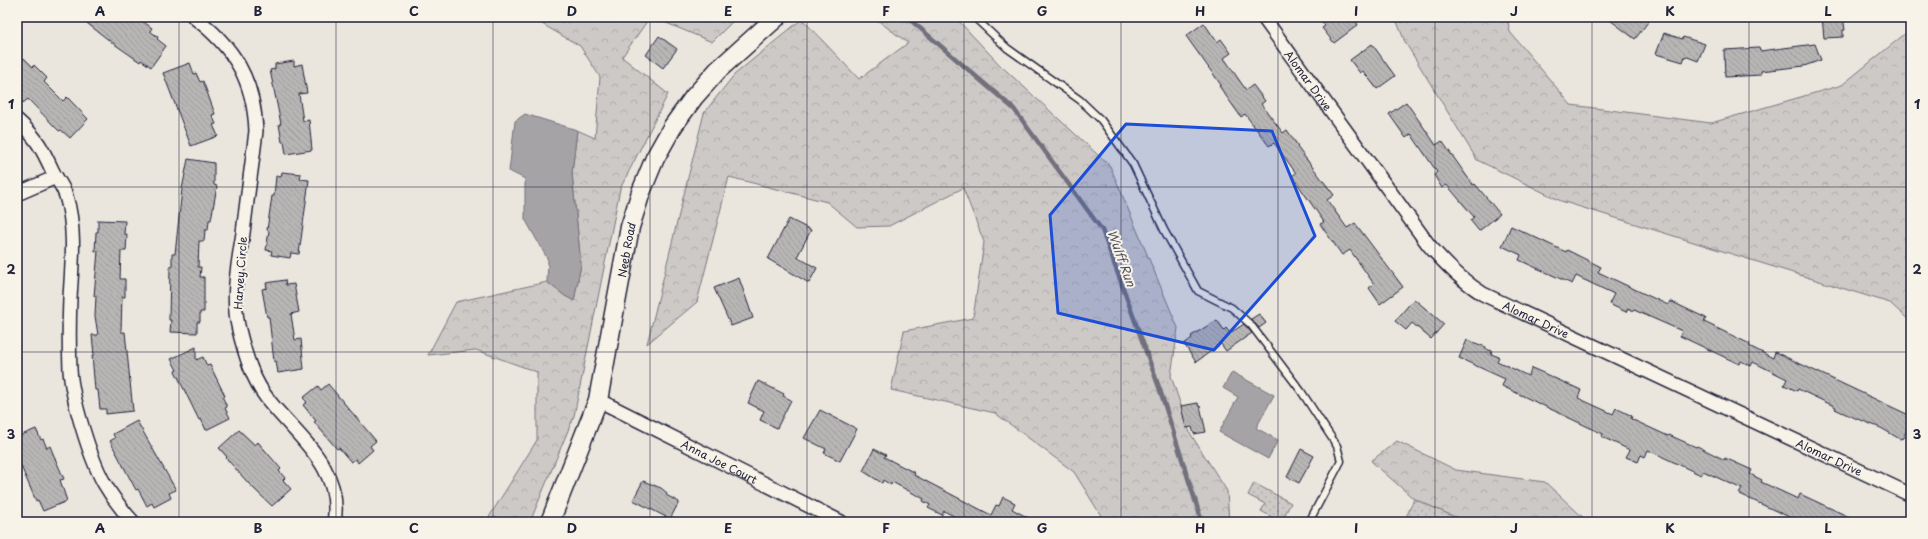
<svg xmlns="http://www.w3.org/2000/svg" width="1928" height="539" viewBox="0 0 1928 539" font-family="'Playpen Sans',sans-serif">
<defs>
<pattern id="forest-crowns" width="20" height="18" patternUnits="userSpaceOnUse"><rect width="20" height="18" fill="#cdc9c6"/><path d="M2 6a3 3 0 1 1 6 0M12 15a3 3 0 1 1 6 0" fill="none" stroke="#b0acab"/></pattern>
<pattern id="park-dots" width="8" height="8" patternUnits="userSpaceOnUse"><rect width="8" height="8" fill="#cdc9c6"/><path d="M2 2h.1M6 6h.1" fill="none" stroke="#b0acab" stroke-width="1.8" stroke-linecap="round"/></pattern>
<pattern id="building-back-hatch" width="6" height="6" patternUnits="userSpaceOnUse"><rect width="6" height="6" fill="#b8b6b5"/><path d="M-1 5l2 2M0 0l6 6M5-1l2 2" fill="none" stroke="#9e9c9d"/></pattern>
</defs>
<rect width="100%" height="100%" fill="#eae6de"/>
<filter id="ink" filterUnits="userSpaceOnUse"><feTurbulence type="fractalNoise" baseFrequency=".025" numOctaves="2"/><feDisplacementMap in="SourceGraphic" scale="8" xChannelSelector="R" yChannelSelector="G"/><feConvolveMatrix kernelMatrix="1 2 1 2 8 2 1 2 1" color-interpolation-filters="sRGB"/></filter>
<g filter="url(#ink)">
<path fill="url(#forest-crowns)" stroke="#787680" d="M530,17h120l-28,40 46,37 -48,95 -46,227 -44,106h-44l51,-82v-68l-61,-22 -48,5 28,-53 91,-20 18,14 9,4 7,-35 -9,-92 5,-43 18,8 5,-61 -20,-31z
M652,17h85l-25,25z
M873,17h82l45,48 110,101 68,162 -7,48 19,57 37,58 2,31h-124l-31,-50 -79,-59 -104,-23 13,-59 69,-13 11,-76 -21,-54 -74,38 -32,1 -30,-25 -98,-25 -32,125 -50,42 57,-231 30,-38 68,-56 57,60 49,-36z
M1395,17h112l3,15 61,73 140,18 131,-38 69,-56v293l-21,-19 -329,-102 -84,-41 -72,-118z
M1397,441l59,29 89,12 43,40h-122l-52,-23 -43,-38z"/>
<path fill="url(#park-dots)" stroke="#787680" d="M1254,483l37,20 -10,19 -20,-11 4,-7 -17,-9z
M1414,499l52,23h-62z"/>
<path fill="#a6a3a6" stroke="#716f7b" d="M525,114l52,16 -5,43 9,92 -7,36 -9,-5 -18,-14 1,-22 -23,-41v-40l-16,-8 6,-50z
M1232,372l42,23 -18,33 22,12 -10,19 -49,-27 19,-35 -15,-9z"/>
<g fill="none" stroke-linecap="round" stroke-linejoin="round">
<path stroke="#716f7b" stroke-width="4.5" d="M907,17l107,92 88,121 58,160 42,132"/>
</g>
<path fill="url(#building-back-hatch)" stroke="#22223b" d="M79,17h58l15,11 -2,3 8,6 -1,2 9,7 -15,21 -10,-7 -1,2 -30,-21z
M1318,17h36l4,8 -24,18 -12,-15 3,-2z
M1606,17h46l-17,22z
M1822,17h21l2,13h-2v7l-19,1z
M1204,23l13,19 4,-3 10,14 -7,5 22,32 7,-5 12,16 -4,3 22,29 4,-3 11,16 -1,1 37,48 -7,5 20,28 8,-5 48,64 -23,17 -11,-16 5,-4 -24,-34 -8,5 -22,-31 4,-2 -32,-46 4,-3 -22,-30 -5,3 -24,-32 -4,3 -22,-31 2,-1 -35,-49z
M1664,33l18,6 1,-2 22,7 -7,17 -13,-5 -2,6 -27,-8z
M659,36l18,13 -14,19 -17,-13z
M1372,44l23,32 -18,13 -14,-18 -3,2 -10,-13z
M1815,44l6,16 -17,6 -43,5v4l-36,2 -1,-27 35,-2 1,3z
M24,58l9,9 1,-2 13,13 -3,4 19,19 4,-4 21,22 -18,19 -9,-8 -2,1 -31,-32 -5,4 -6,-7v-31z
M294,61v5l8,-2 5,29 -8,1 4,27 6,-1 3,30 -26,4 -2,-12h-2l-3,-18h2l-11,-54 5,-1v-5z
M190,63l4,11 2,-1 4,9 3,-1 12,33 -3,1 4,9 -3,1 5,11 -27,10 -28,-73z
M1406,102l30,43 6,-4 31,44 2,-1 25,30 -21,17 -9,-11 4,-3 -27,-32 -5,3 -8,-13 3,-3 -26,-38 -5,4 -17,-24z
M188,159l26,4v22l3,1 -6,34h-2l-1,10h-3l-1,11h-5l-1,26h3l-1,10h4v35h-4v10h-3v11l-27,-1 1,-12h-2l1,-54 2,1v-13h3l7,-65z
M282,172l19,2 -1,5 9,1 -10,74 -8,-1 -1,5 -19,-3 1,-4 -6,-1 3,-19 -2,-1 5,-34h2l2,-20 5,1z
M789,219l22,11 -14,27 20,11 -8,15 -41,-24z
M98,220l27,1 -1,13h3l-1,17h-5l-1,28h5v18h-3l-1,35h4l8,79 -27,3v-5h-6l-2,-19h-3l-3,-35h2l-2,-20h6l-3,-19 1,-20h-2l4,-45h-3l1,-19h2z
M1511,226l55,26 1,-2 34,17 -3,5 70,33 2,-4 36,17 -2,4 46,22 -1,2 24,12 2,-6 136,64v5l-8,17 -3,1 -19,-11 -31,-12 -15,-7 1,-2 -38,-18 -1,2 -13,-6 3,-6 -34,-17 -2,4 -10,-5 -2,3 -59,-28 2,-5 -48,-21v1l-6,-3 -2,4 -17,-8 5,-10 -38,-18 -4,8 -53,-24 2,-5 -19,-9z
M739,278l14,40 -22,8 -17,-38z
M285,280l1,5 8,-1 5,28 -8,2 4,26 6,-1 3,30 -26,4 -2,-12 -2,1 -5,-45h-2l-5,-28 5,-1 -1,-5z
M1414,299l30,25 -13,15 -19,-16 -6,7 -11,-9z
M1259,314l7,9 -7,5 -8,-9z
M1217,320l7,10 2,-2 4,5 14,-9 8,9 -26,18 -5,-7 -25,18 -12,-18 8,-6 -1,-2z
M1467,340l19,7v2l6,2 -1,3 8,3 -2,4 31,15 4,-8 49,22 -3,8 35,16 3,-6 16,8 -1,3 24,11 13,6 1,-1 27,12 1,-1 28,14v-2l27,12 -2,4 12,6 -1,2 37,17 2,-5 60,28h-60l-61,-28 3,-5 -39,-18 -2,4 -53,-25 -3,7 -4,-2 -3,7 -12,-5 4,-7 -28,-13 1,-3 -101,-48 3,-7 -46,-21z
M196,347v13l7,-3 4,9 3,-1 15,31 -2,2 4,9 -2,1 5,10 -24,12 -5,-11 -2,1 -24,-49 2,-1 -6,-11z
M758,381l26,13 -1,2 8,4 -14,28 -17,-8 4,-9 -16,-8z
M328,384l48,57 -6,5 3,4 -15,13 -2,-4 -5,3 -12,-14 -2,1 -23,-27 2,-1 -13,-16 4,-3 -4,-4 15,-12 3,4z
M1198,403l1,4 1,-1 6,26 -12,2 -2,-7 -6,1 -5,-22z
M820,410l37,19 -17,32 -16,-8 2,-4 -22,-11z
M137,421l39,69 -7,3 2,5 -17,9 -2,-4 -5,3 -9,-17 -2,1 -26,-49 5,-3 -2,-4z
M36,429l5,11 2,-1 4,9 3,-2 4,10 10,23 -4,1 7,21 -24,10 -5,-11 -2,1 -19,-44v-20z
M239,430l16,15 3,-3 23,27 -2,2 6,7 -2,2 8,9 -19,17 -22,-21 -24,-27 1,-1 -8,-9z
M874,449l12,6 -2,2 31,16 -1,2 77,40 5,-10 3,1 4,-9 12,6 -3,6 24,13h-71l-21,-11 -2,4 -14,-7 2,-3 -7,-4 1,-2 -32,-17 -1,3 -8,-5 -1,3 -19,-12z
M1301,449l13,7 -15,27 -12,-6z
M643,481l18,7 6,5 -1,2 13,7 -9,17 -37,-19z"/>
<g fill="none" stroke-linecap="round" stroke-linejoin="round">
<g stroke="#22223b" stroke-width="9">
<path id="lane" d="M974,17l33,31 73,52 21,20 32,44 31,66 34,61 34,17 19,17 50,66 36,55 4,15 -32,61"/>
</g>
<g stroke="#22223b" stroke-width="16">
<g id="street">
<path d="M194,17c40,30 60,63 62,114 -4,34 -9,68 -13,102 -5,31 -12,66 -4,97 6,24 14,52 31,72 29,36 73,67 64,120"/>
<path id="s1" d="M1263,17l165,227c17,20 33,36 55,50l428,201"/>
<path d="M17,120c20,18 25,28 36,52 4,8 10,14 13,24 10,33 6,68 4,102 -1,24 -1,48 0,72 2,29 20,88 34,113 8,14 18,27 29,39"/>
<path d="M17,194l39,-17"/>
<path id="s2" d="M598,400l243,122"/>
</g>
</g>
<g stroke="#22223b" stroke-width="21">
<g id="secondary">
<path id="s3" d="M550,522l48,-122 32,-173 11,-35 14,-34 18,-32 21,-29 24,-27 59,-53"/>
</g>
</g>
<use href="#lane" stroke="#f7f3e8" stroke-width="6"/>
<use href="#street" stroke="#f7f3e8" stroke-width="13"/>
<use href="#secondary" stroke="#f7f3e8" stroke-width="18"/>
</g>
</g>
<path fill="#1d4ed8" fill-opacity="0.2" stroke="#1d4ed8" stroke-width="3" stroke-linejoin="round" d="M1126,124l146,7 43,105 -101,114 -156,-37 -8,-98z"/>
<path fill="none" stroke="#22223b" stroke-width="1" stroke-opacity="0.55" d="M179,17v505M336,17v505M493,17v505M650,17v505M807,17v505M964,17v505M1121,17v505M1278,17v505M1435,17v505M1592,17v505M1749,17v505M17,187h1894M17,352h1894"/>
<g text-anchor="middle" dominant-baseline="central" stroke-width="4" stroke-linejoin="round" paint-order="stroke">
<g font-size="11" fill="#22223b" stroke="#f7f3e8">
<text stroke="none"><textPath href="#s1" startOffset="78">Alomar Drive</textPath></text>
<text stroke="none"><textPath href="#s3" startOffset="284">Neeb Road</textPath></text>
<text transform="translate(240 273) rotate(-86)">Harvey Circle</text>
<text stroke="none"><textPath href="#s1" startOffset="414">Alomar Drive</textPath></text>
<text stroke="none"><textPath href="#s1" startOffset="738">Alomar Drive</textPath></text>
<text stroke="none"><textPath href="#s2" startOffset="136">Anna Joe Court</textPath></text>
</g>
<g font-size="12" font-style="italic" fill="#504f60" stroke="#f7f3e8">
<text transform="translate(1122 258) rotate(70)">Wulff Run</text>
</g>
</g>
<rect width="1928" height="539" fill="none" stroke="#f7f3e8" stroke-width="44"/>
<rect x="22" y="22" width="1884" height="495" fill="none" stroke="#22223b" stroke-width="1.5"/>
<g font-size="13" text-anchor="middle" font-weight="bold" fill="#22223b">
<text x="100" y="16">A</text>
<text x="258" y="16">B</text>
<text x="414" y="16">C</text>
<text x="572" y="16">D</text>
<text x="728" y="16">E</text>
<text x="886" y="16">F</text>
<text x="1042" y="16">G</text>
<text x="1200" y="16">H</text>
<text x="1356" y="16">I</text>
<text x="1514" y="16">J</text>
<text x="1670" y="16">K</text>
<text x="1828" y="16">L</text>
<text x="11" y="109">1</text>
<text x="1917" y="109">1</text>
<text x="11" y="274">2</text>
<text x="1917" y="274">2</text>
<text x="11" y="439">3</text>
<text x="1917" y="439">3</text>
<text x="100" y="533">A</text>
<text x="258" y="533">B</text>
<text x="414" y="533">C</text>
<text x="572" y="533">D</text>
<text x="728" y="533">E</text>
<text x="886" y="533">F</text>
<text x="1042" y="533">G</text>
<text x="1200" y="533">H</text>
<text x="1356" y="533">I</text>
<text x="1514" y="533">J</text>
<text x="1670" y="533">K</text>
<text x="1828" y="533">L</text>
</g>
</svg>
